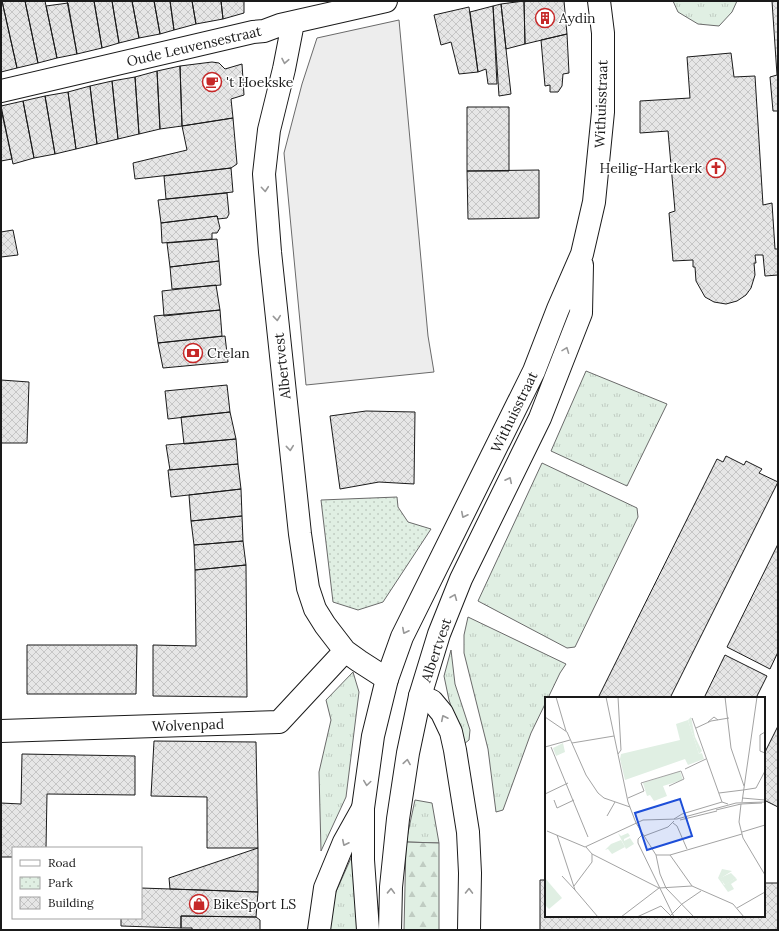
<svg xmlns="http://www.w3.org/2000/svg" width="779" height="931" viewBox="0 0 779 931" font-family="Lora,serif">
<defs>
<pattern id="grass-tufts" width="24" height="20" patternUnits="userSpaceOnUse"><rect width="24" height="20" fill="#e0efe3"/><path d="M3 7l-1-3M5 7V3M7 7l1-3M15 17l-1-3M17 17v-4M19 17l1-3" fill="none" stroke="#c0ccc2"/></pattern>
<pattern id="forest-firs" width="22" height="20" patternUnits="userSpaceOnUse"><rect width="22" height="20" fill="#e0efe3"/><path d="M5 1l3.5 6h-7zM16 11l3.5 6h-7z" fill="#c0ccc2"/></pattern>
<pattern id="park-dots" width="8" height="8" patternUnits="userSpaceOnUse"><rect width="8" height="8" fill="#e0efe3"/><path d="M2 2h.1M6 6h.1" fill="none" stroke="#c0ccc2" stroke-width="1.8" stroke-linecap="round"/></pattern>
<pattern id="building-cross-hatch" width="8" height="8" patternUnits="userSpaceOnUse"><rect width="8" height="8" fill="#e6e6e6"/><path d="M0 0l8 8M0 8l8-8" fill="none" stroke="#c5c5c5"/></pattern>
</defs>
<rect width="100%" height="100%" fill="#fff"/>
<path fill="url(#grass-tufts)" stroke="#6a6a6a" d="M673,1h64l-5,11 -13,14 -21,-2 -20,-12z
M586,371l81,33 -40,82 -76,-35z
M542,463l95,45 1,9 -63,130 -8,1 -89,-47z
M468,617l98,47 -6,9 -12,25h-2v4l-15,31 -28,77 -7,2 -8,-63 -24,-96v-18z
M451,650l4,34 15,46 -1,10 -5,4 -15,-44 -5,-24z
M353,672l6,20 -13,105 -25,54 -2,-79 12,-52 -5,-20z
M415,800l17,3 7,40 -33,-1z
M355,849l4,81h-31l3,-27z"/>
<path fill="url(#forest-firs)" stroke="#6a6a6a" d="M406,842l33,1v87h-35z"/>
<path fill="url(#park-dots)" stroke="#6a6a6a" d="M397,497l1,10 10,15 23,7 -48,73 -25,8 -25,-8 -12,-102z"/>
<path fill="#ededed" stroke="#6a6a6a" d="M399,20l29,316 6,36 -128,13 -22,-232 18,-69 15,-46z"/>
<path fill="url(#building-cross-hatch)" stroke="#1a1a1a" d="M1,1h1l15,67 -16,4z
M2,1h23l13,62 -21,5z
M25,1h20l12,57 -19,5z
M67,1h27l8,47 -25,6z
M94,1h18l7,42 -17,5z
M112,1h20l7,37 -20,5z
M132,1h22l6,33 -21,4z
M154,1h16l4,29 -14,4z
M170,1h22l4,23 -22,6z
M192,1h29l2,18 -27,5z
M221,1h23v12l-21,6z
M524,1l1,43 -19,5 -5,-45z
M524,1h40l3,33 -42,10z
M772,1h6v110h-5l-3,-34 7,-2z
M68,3l9,51 -20,4 -11,-52z
M501,4l10,90 -12,2 -6,-90z
M493,6l4,78h-9l-2,-15 -8,3 -8,-60z
M469,7l9,65 -19,2 -8,-32 -10,3 -7,-30z
M567,34l2,39 -6,1 -1,12 -4,6h-8v-7l-5,1 -4,-46z
M731,53l3,24 21,-1 8,129 9,-2 3,46h3v26l-13,1 -2,-21h-8l1,8h-2l1,12 -4,13 -5,7 -9,6 -11,3 -12,-2 -9,-5 -9,-16 -1,-14h-2v-7l-20,1 -4,-48 6,-2 -7,-80 -28,2v-32l50,-3 -3,-41z
M212,62l7,1 6,6 17,-5 2,31 -13,4 2,19 -51,8 -2,-60z
M180,66l2,60 -22,3 -3,-58z
M157,71l3,58 -21,5 -4,-57z
M135,77l4,57 -21,5 -6,-58z
M112,81l6,58 -21,5 -7,-58z
M90,86l7,58 -21,5 -8,-57z
M68,92l8,57 -21,5 -10,-58z
M45,96l10,58 -21,4 -11,-57z
M23,101l11,57 -21,6 -12,-58z
M467,107h42v64h-42z
M1,109l11,50 -11,2z
M233,118l4,46 -6,4 -96,11 -2,-16 54,-13 -5,-24z
M231,168l2,24 -67,7 -2,-23z
M539,170v48l-71,1 -1,-48z
M227,193l2,21 -2,4 -9,1 -1,-3 -56,7 -3,-23z
M217,216l3,12 -3,5h-5v6l-50,4 -1,-20z
M13,230l5,25 -17,2v-25z
M217,239l2,22 -49,6 -3,-24z
M219,261l2,24 -49,4 -2,-22z
M216,285l4,25 -56,6 -2,-25z
M220,310l2,26 -64,7 -4,-27z
M225,336l3,26 -65,6 -5,-25z
M1,380l28,2 -2,61h-26z
M227,385l3,27 -62,7 -3,-28z
M366,411l49,1 -1,72 -35,-2 -39,7 -10,-73z
M230,412l6,27 -52,5 -3,-27z
M236,439l2,25 -68,6 -4,-25z
M726,456l18,9 2,-4 16,8 -3,4 19,9 -108,216h-72l119,-239 6,3z
M238,464l3,25 -70,8 -3,-27z
M241,489l1,27 -51,5 -2,-26z
M242,516l1,25 -49,4 -3,-24z
M243,541l3,24 -51,5 -1,-25z
M778,544v108l-8,17 -43,-22z
M246,565l1,132 -94,-1v-51l43,1 -1,-76z
M27,645h110l-1,49h-109z
M725,655l42,21 -11,22h-52z
M778,726v81l-14,-7v-46z
M154,741l102,1 2,106h-51v-51l-56,-1z
M22,754l113,2v39l-88,-1 -1,54h-33v9h-12v-54l20,1z
M258,848v44l-88,-3 -1,-11z
M540,880h6v36h218v-33h14v47h-238z
M141,888l117,4 -2,25 -75,-1v12l-60,-2v-8h20z
M181,916l75,1 4,3v10h-68v-2h-11z"/>
<g fill="none" stroke-linecap="round" stroke-linejoin="round">
<g stroke="#1a1a1a" stroke-width="24">
<path id="minor" d="M293,23l-9,46 -15,61 -5,44 6,78 30,282 8,54 7,21 10,16 20,26 14,10 28,18
M1,91l252,-59 11,-1 16,-6 106,-24
M420,696l12,5 10,12 9,19 4,18 13,82 2,41 -1,57
M1,731l278,-9 66,-71
M319,930l6,-42 19,-46 19,-34"/>
</g>
<g stroke="#1a1a1a" stroke-width="24">
<path id="major" d="M368,930l-5,-70v-52l10,-72 14,-57 15,-42 132,-266 24,-62 24,-55 12,-52 9,-90v-79l-4,-32
M390,930l1,-43 7,-68 10,-66 12,-57 19,-62 22,-55 79,-161 41,-105 1,-48"/>
</g>
<use href="#minor" stroke="#fff" stroke-width="22"/>
<use href="#major" stroke="#fff" stroke-width="22"/>
</g>
<defs><path id="oneway-chevron" d="M-2-3.5L2.5 0L-2 3.5" fill="none" stroke-width="1.6" stroke-linecap="round" stroke-linejoin="round"/></defs>
<g stroke="#989898">
<use href="#oneway-chevron" transform="translate(285 61) rotate(101)"/>
<use href="#oneway-chevron" transform="translate(265 189) rotate(85)"/>
<use href="#oneway-chevron" transform="translate(277 318) rotate(84)"/>
<use href="#oneway-chevron" transform="translate(566 350) rotate(-69)"/>
<use href="#oneway-chevron" transform="translate(290 448) rotate(84)"/>
<use href="#oneway-chevron" transform="translate(509 480) rotate(-64)"/>
<use href="#oneway-chevron" transform="translate(464 515) rotate(117)"/>
<use href="#oneway-chevron" transform="translate(454 597) rotate(-68)"/>
<use href="#oneway-chevron" transform="translate(405 631) rotate(117)"/>
<use href="#oneway-chevron" transform="translate(444 718) rotate(-116)"/>
<use href="#oneway-chevron" transform="translate(407 762) rotate(-81)"/>
<use href="#oneway-chevron" transform="translate(367 783) rotate(98)"/>
<use href="#oneway-chevron" transform="translate(345 843) rotate(116)"/>
<use href="#oneway-chevron" transform="translate(391 891) rotate(-88)"/>
<use href="#oneway-chevron" transform="translate(469 891) rotate(-89)"/>
</g>
<defs>
<g id="building-ring" transform="scale(1)"><circle r="9.5" fill="#fff" stroke="#c62828" stroke-width="1.5"/><path d="M-4-6H4V6H1V3H-1V6H-4ZM-2.5-4.3h1.7v1.8h-1.7ZM.8-4.3h1.7v1.8H.8ZM-2.5-1h1.7V.8h-1.7ZM.8-1h1.7V.8H.8Z" fill="#c62828"/></g>
<g id="cafe-ring" transform="scale(1)"><circle r="9.5" fill="#fff" stroke="#c62828" stroke-width="1.5"/><path d="M-5.5-4.5H6V0H3Q3 3.5 0 3.5H-2.5Q-5.5 3.5-5.5 0ZM3-3.2v2h1.7v-2ZM-6 4.5H4V6H-6Z" fill="#c62828"/></g>
<g id="church-ring" transform="scale(1)"><circle r="9.5" fill="#fff" stroke="#c62828" stroke-width="1.5"/><path d="M-1.2-6h2.4v3.5h3.3v2.4h-3.3V6h-2.4V-.1h-3.3v-2.4h3.3Z" fill="#c62828"/></g>
<g id="bank-ring" transform="scale(1)"><circle r="9.5" fill="#fff" stroke="#c62828" stroke-width="1.5"/><path d="M-6-4H6V4H-6ZM0-2.3a2.3 2.3 0 1 0 0 4.6a2.3 2.3 0 1 0 0-4.6Z" fill="#c62828"/></g>
<g id="shop-ring" transform="scale(1)"><circle r="9.5" fill="#fff" stroke="#c62828" stroke-width="1.5"/><path d="M-5-2.5h2.3a2.7 3.5 0 0 1 5.4 0H5L5.5 6h-11ZM-1.5-2.5h3a1.5 2.3 0 0 0-3 0Z" fill="#c62828"/></g>
</defs>
<g fill-rule="evenodd">
<use href="#building-ring" x="545" y="18"/>
<use href="#cafe-ring" x="212" y="82"/>
<use href="#church-ring" x="716" y="168"/>
<use href="#bank-ring" x="193" y="353"/>
<use href="#shop-ring" x="199" y="904"/>
</g>
<g text-anchor="middle" dominant-baseline="central" stroke-width="3" stroke-linejoin="round" paint-order="stroke">
<g font-size="14" fill="#1a1a1a" stroke="#fff" text-anchor="start">
<text x="559" y="18">Aydin</text>
<text x="226" y="82">'t Hoekske</text>
<text x="702" y="168" text-anchor="end">Heilig-Hartkerk</text>
<text x="207" y="353">Crelan</text>
<text x="213" y="904">BikeSport LS</text>
</g>
<g font-size="14" fill="#1a1a1a" stroke="#fff">
<text transform="translate(194 46) rotate(-13)">Oude Leuvensestraat</text>
<text transform="translate(601 104) rotate(-88)">Withuisstraat</text>
<text transform="translate(282 366) rotate(-96)">Albertvest</text>
<text transform="translate(514 412) rotate(-64)">Withuisstraat</text>
<text transform="translate(436 650) rotate(-71)">Albertvest</text>
<text transform="translate(188 725) rotate(-2)">Wolvenpad</text>
</g>
</g>
<g transform="translate(545 697)">
<rect width="220" height="220" fill="#fff"/>
<path d="M18,46l2,9 -9,4 -3,-8zM186,176l5,5 -11,7 -5,-7z" fill="#e0efe3"/>
<path d="M146,20l4,20 7,14 -3,3 -11,-34zM76,143l4,7 -13,7 -4,-5 -3,1 6,-6zM177,172l10,2 -11,7 3,7 12,-7 1,2 -6,4 3,5 -6,3 -10,-14zM0,181l17,20 -13,11 -4,-4z" fill="#e0efe3"/>
<path d="M143,23l11,34 3,-1 2,6 -16,6 -3,-6 -60,21 -5,-21 1,-5 59,-14 -4,-16z" fill="#e0efe3"/>
<path d="M135,74l3,9 -20,6 4,10 -13,5 -4,-6 -3,1 -4,-13zM73,136l3,3 7,-3 2,3 -6,3v2l6,-3 4,6 -8,5z" fill="#e0efe3"/>
<path fill="none" stroke="#a3a3a3" stroke-width="1" d="M11,0l10,34M61,0l22,105 8,21M180,0l6,51 13,38M0,20l22,15 19,43 12,18 6,5 26,9M147,21l30,84M163,25l6,-5 4,3M151,31l15,-7 18,-3M220,35l-5,3v16l5,2M27,46l42,-7M0,50l25,-7M6,50l37,90M73,57l3,-4 -3,-53M140,72l21,-10M198,93l13,-2 9,-17M174,96l24,-3M0,97l23,-11M83,101l16,-7 -3,-8 40,-12 3,8 -15,7M197,101l23,2M9,103l3,8 17,-8M197,105l15,-105M196,107l-2,18 4,16 22,37M171,113l25,-6 21,-1M62,119l8,-14M129,122l8,-5 40,-12 6,2M135,123l37,-9M91,126l20,32 4,19 6,14 28,29M128,126l4,3 10,23M2,134l38,16 58,-27 34,-1 59,-16 29,-1M197,135l23,-7M98,137l-5,5v4l36,74M12,138l18,55 23,27M99,139l24,-9 6,-6M41,150l6,7 67,34M111,158h14l72,-21M125,158l22,31M17,179l13,14M29,189l18,-24v-8M114,191l33,-2 41,18 11,13M192,211l28,-16M76,220l38,-29M92,220l24,-11 9,9M124,220l13,-13 19,-13"/>
<path fill="#1d4ed8" fill-opacity="0.15" stroke="#1d4ed8" stroke-width="2" d="M135,102l12,37 -45,14 -12,-37z"/>
<rect width="220" height="220" fill="none" stroke="#1a1a1a" stroke-width="2"/>
</g>
<rect width="779" height="931" fill="none" stroke="#1a1a1a" stroke-width="4"/>
<rect x="12" y="847" width="130" height="72" fill="#ffffff" stroke="#a3a3a3"/>
<rect x="20" y="860" width="20" height="6" fill="#ffffff" stroke="#a3a3a3"/>
<text x="48" y="867" font-size="12" fill="#1a1a1a">Road</text>
<rect x="20" y="877" width="20" height="12" fill="url(#park-dots)" stroke="#a3a3a3"/>
<text x="48" y="887" font-size="12" fill="#1a1a1a">Park</text>
<rect x="20" y="897" width="20" height="12" fill="url(#building-cross-hatch)" stroke="#a3a3a3"/>
<text x="48" y="907" font-size="12" fill="#1a1a1a">Building</text>
</svg>
